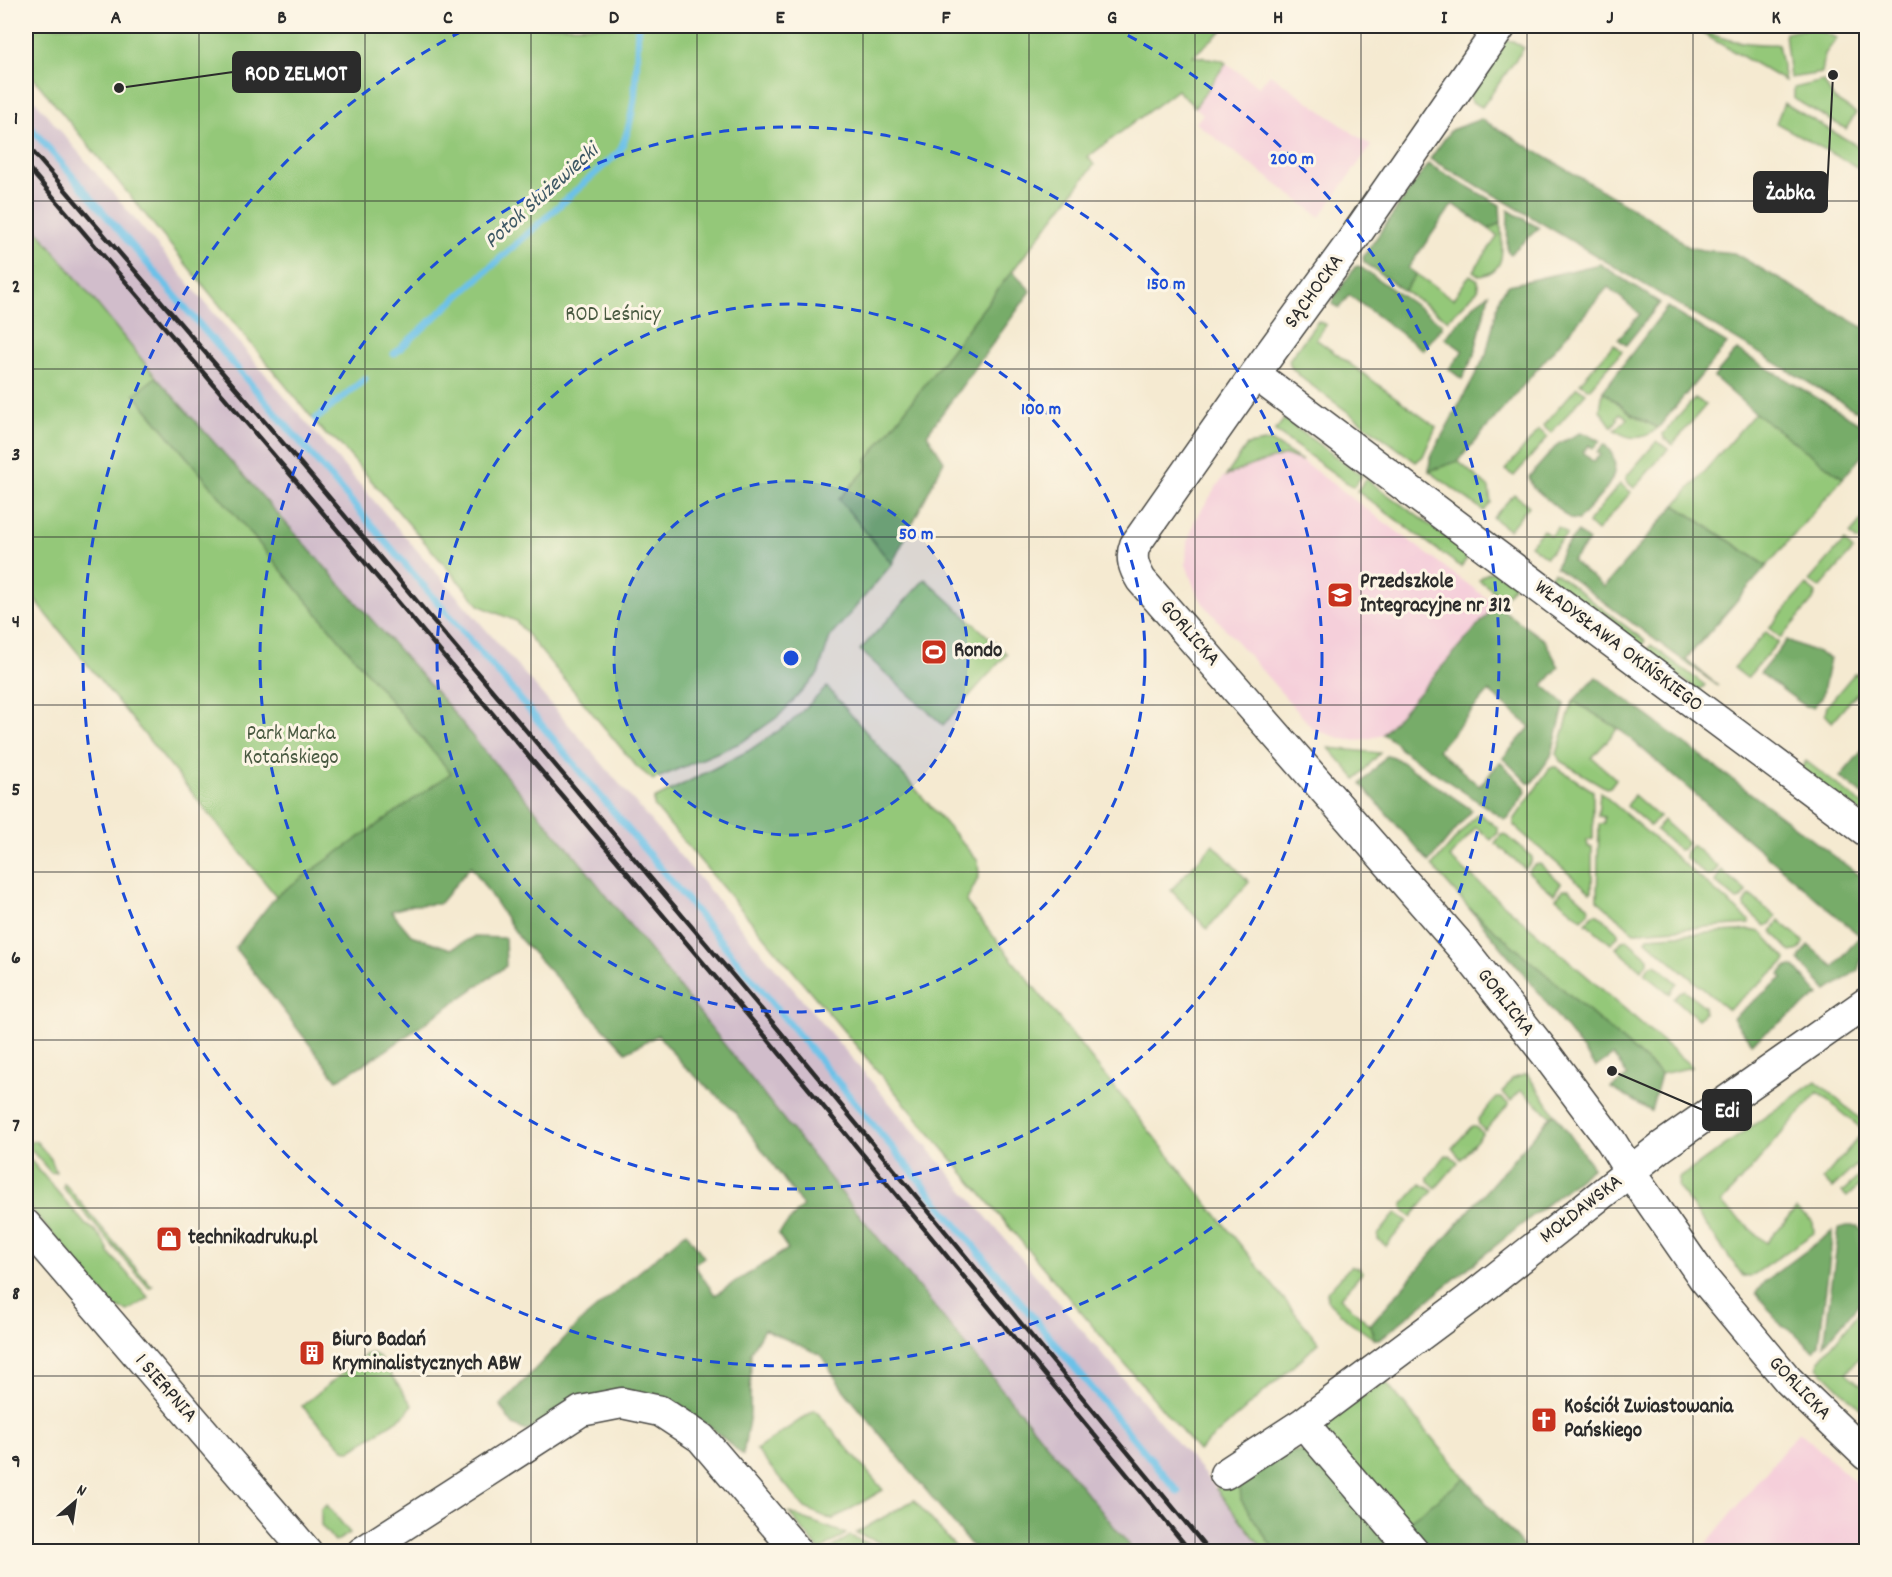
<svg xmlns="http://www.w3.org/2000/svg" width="1892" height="1577" viewBox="0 0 1892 1577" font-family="Dekko,sans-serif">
<rect width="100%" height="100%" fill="#fcf5e5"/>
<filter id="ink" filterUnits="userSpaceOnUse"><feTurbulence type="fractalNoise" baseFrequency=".0167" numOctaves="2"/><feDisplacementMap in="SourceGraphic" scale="12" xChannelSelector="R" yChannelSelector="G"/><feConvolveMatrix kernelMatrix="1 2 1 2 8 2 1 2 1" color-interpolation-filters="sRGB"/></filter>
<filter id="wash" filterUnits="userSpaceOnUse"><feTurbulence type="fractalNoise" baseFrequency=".008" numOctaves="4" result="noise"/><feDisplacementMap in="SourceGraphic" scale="24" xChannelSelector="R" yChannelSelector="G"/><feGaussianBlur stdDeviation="1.35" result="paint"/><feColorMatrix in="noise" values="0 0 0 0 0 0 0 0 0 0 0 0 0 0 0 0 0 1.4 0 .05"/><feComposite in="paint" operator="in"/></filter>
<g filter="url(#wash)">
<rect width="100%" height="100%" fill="#f5ead1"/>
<path fill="#f5cfda" d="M1226,63l33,24 11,-13 101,72 -51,71 -124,-94 7,-9 -8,-7z
M1286,455l16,6 194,144 -113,129 -15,5 -21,1 -33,-10 -112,-128 -8,-15 -8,-23 1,-20 8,-24 28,-43 29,-12z
M1799,1431l67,61v59h-166z"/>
<path fill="#d1bdcb" d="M26,90l289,343 273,314 644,760 33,44h-130l-283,-345 -276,-349 -96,-111 -35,-44 -135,-150 -153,-175 -131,-161z"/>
<path fill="#94c879" stroke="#607a52" stroke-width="1.5" d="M26,26h1201l-34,30 28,4 5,3 -31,44 -18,-17 -89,67 6,8 -227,295v9l-28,30 53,65 -62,73 -12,37 -39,42 -37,26 -89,38 -17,-14 -120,-145 -36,-15 -143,-165 -11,-6 -300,-366z
M1697,28c25,13 54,17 81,16l7,37 -87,-50z
M1812,28l25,10 -12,16 -3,19 -32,5 -5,-45z
M1505,40l8,1 11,7 -42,59 -10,-5 -3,-6z
M1823,81l11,18 22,14 -10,16 -52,-30v-11z
M1784,103l82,48v21l-90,-49z
M26,216l130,161 -21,18 316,378 -175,123 -250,-307z
M1501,223c0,23 8,48 -21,53l-7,-5 25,-35 -9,-7z
M1416,274l37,25 17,-24 8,5v10l-30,30 -44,-29z
M1318,321l8,4 -10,14 120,88 -13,29 -7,6 -113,-83 -12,-12 -2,-7z
M1614,344l8,7 -33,38 -9,-6z
M1577,387l9,6 -35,40 -8,-7z
M1603,391l29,23 26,14c-14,12 -28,13 -43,2l13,-12 -8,-5 -3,4 1,2 -6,8 -12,-17z
M1695,398l11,7 -34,40 -8,-7 -1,-4z
M1755,413l88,65 -76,88 -92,-61z
M1284,419l78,57 -9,11 -78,-56z
M1539,430l9,7 -34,39 -9,-6z
M1271,441l31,20 -16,-6 -34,10 -26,11 21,-31z
M1657,441l11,8 -34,39 -8,-7v-4z
M1458,461l31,27 2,15 -7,8 -55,-40z
M1366,479l104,75 -9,13 -104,-76z
M1620,484l11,8 -34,39 -8,-7v-3z
M1514,494l15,12 -20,24 -16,-12z
M1866,515v19l-5,7h-4l-7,-7z
M1558,527l9,7 -21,23 -16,-12 13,-15 7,6z
M1844,541l9,9 -33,38 -11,-7z
M1494,571l21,13 -11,15 -25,-19 5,-5z
M1554,572l91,69 -5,7 -92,-68z
M925,579l82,75 -64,71 -83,-75z
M1806,585l10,8 -3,7 -32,38 -12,-10z
M1766,632l12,10 -31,36 -13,-10z
M1651,645l54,40 -6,6 -53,-39z
M1854,674h5l7,8 -34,40 -7,-8 2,-8z
M827,687l151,174 1,15 -13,26 353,441 -121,108 -544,-645v-7l94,-48 42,-28z
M1573,701l45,27 -26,30 24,21 -6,8 -4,1 -46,-27 -3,-7z
M1329,748l51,5 -24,26z
M1806,761l60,46v9l-66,-47z
M1553,767h3l37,24v48l-6,1 1,7h4v44l-2,1 -76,-66v-6l35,-51z
M1600,792l150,129 -1,3 -115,8 -37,-32 2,-76 5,-1v-6l-6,-1z
M1634,795l25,22 -9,9 -23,-20z
M1480,814l18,14v5l-7,7 -15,-13 -26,31 242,209 -31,7 -193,-167 -36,-41 44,-51z
M1663,820l25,22 -5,7 -4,1 -23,-20z
M1505,834l27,23 -1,5 -6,7 -30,-26 6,-8z
M1213,844l36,38 -42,47 -36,-39z
M1692,845l26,22 -6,8 -5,1 -22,-19 1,-5z
M1540,864l21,19 -7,11 -26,-22 6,-7z
M1721,870l26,22 -6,7 -4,1 -22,-18z
M1564,889h5l20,18v5l-7,7 -26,-21z
M1750,895l26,22 -6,7 -5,2 -21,-19v-4z
M1593,914h5l20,18v4l-7,8 -25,-21z
M1779,920l25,22 -5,8 -8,2 -19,-20z
M1749,930l12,2 25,27 -1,3 -57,48 -82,-70 2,-3z
M1627,940l21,18v4l-7,8 -25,-22 6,-7z
M1656,964l21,19 -7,11 -26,-21 7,-8z
M1685,990l19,16v7l-6,6 -24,-21 6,-6z
M1527,1074l28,40 -4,2 -30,-26 -10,11 -9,-8 10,-14z
M1816,1081l50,43v50l-4,9 -15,14 -5,-5 23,-21 -1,-9h-4l-28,26 -9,-9 41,-48 -46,-39 -97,111 45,40 30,-34 17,13 1,11 -64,44 -7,-1 -65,-89 1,-9z
M1496,1098h5l8,6 -24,27 -6,-6 -1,-6z
M1471,1127h4l8,6 -22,26 -9,-11z
M33,1141h3l15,18 5,13 -5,1 -24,-28z
M26,1155l60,70c10,4 20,17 23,28l40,45 -21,13 -13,-4 -89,-104z
M1446,1155l5,1 7,6 -22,26 -8,-7v-4z
M64,1183l87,103h1l-3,2 -86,-100z
M1421,1184l12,7 -22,26 -8,-7 -1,-5z
M1396,1213l11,8 -21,25 -8,-7v-4z
M1351,1266l7,1 5,5 -23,26 30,27 4,14 -25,-18 -22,-21v-8z
M1866,1304v45l-20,24 16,13 2,-2 2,2v28l-48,-47 1,-6z
M371,1353l7,3 34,49 -6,9 -56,37 -6,-2 -42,-43 63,-51z
M1385,1381l80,97 -62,48 -85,-98z
M815,1410l68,80 -51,30 -27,-12 -49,-58z
M1229,1479l3,5 8,2 2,14 33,51h-10l-49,-62z
M914,1500l45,51h-59l-44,-18z
M327,1505l23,28 -15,9 -14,-17v-16z
M789,1513l57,21 -26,17z
M850,1536l37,15h-59z"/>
<path fill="#77ac69" stroke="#516c4a" stroke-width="1.5" d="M1481,119l187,110 18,17 16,4 32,3 132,76v88l-368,-220 -68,-38 21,-29z
M1428,164l72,41 1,18 -12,6 -36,-25 -45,64 8,6 -12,17 -40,-29 -1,-5z
M1508,210l31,18 -29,26 -3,-4z
M1600,264l60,39 -34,42 -8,-6 22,-25 -32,-27 -150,174 -29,10 1,-13 56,-103 14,-60 9,-10z
M1359,266l83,58v3l-19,23 -74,-55 -10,13 -7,-4 1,-5 22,-32z
M1012,271l19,20 -104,143 17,27 -52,103 -53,-65 28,-30v-9z
M1489,294l-15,61 -12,24 -13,-10 14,-18 -18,-13 31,-35z
M1667,307l60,37 -69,84 -26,-14 -29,-23z
M1737,350l129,77v24l-23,27 -88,-65 -41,-36z
M156,377l289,325 35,44 96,111 276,349 278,340 -7,6 -147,-1 -134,-163 -21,-33 -57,-26 -13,22 -1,63 -7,41 -35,-30 -57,-29 -125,35 -13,-6 -13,-19 78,-82 108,-92 18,25 -10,8 21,30 73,-46 -10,-15 25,-28 -69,-95 -50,-45 -26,-31 -32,17 -106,-113 -49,-73 -32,38 -26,1 -22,6 20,24 40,14 22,-12 32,1 1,28 -121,85 -48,29 -102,-132 41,-52 175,-123 -317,-379z
M1580,433l8,1 12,7 -7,8 -4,-4 -6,7 10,10 7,-7 -3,-3 7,-8c29,27 -7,55 -26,76l-8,-1 -38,-33 -3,-9 29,-33z
M1675,505l92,61 -81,93 32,27 -162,-119 6,-16 16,-19 11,9 -17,20 32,26z
M1496,605l49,36 14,26 -16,18 22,19 -14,52 -19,27h-4l-25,-25 27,-31 -41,-36 -51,59 41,36 21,-24 25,25 1,5 -18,26 -4,1 -104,-70 -4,-6 -13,-9z
M1787,640l43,18 -8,40 -9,9 -8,-1 -45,-33z
M1596,677l270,203v65l-8,25 -31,21 -28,-31 1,-4 8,-11 26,22 26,-31 -242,-208 -45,-27z
M1866,746v51l-26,-20z
M1387,755l7,2 78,53 -43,52 -68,-78z
M1468,907l193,167 -10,37 -40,-23 17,-12 -15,-21 -17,12 -64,-83z
M1791,966l5,2 23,27 -68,48 -18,-25 49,-40 -2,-4 5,-6z
M1555,1114l38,53 -213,172h-6l-4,-14 181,-209z
M1846,1226h12l8,7v62l-42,50 15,-117z
M1833,1231l-14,114 -6,6 -19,-19 -12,-6 -26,-33 8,-11z
M1313,1449l90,102h-128l-34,-51 -1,-14 48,-34z
M1465,1478l62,73h-102l-22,-25z"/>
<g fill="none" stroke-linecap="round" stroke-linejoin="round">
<path stroke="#6cc1e8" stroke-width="7" d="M26,122l474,553 678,817
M394,354l226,-203c18,-38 16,-84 18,-125
M316,419l49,-40"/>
</g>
</g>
<g filter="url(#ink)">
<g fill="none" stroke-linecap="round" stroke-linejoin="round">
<g stroke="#494844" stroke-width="33">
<path id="minor" d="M1501,26l-152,219 -94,129 -120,171c-5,13 -1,23 6,35l322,369 83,105 65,87 19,31 74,107 84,101 78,75
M1255,374l381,286 230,171
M26,1225l281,327
M1303,1423l111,129
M1225,1474l78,-51 165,-123 193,-153 205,-144
M362,1552l219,-141 41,-8 38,8 41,27 97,114"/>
</g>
<use href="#minor" stroke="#fff" stroke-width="30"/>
<path stroke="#2b2b2b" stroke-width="4.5" d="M26,144l275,320 472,559 437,529
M26,165l264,309 471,557 430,521"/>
</g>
</g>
<path fill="none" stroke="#2b2b2b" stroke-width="1.5" stroke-opacity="0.55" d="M199,26v1526M365,26v1526M531,26v1526M697,26v1526M863,26v1526M1029,26v1526M1195,26v1526M1361,26v1526M1527,26v1526M1693,26v1526M26,201h1840M26,369h1840M26,537h1840M26,705h1840M26,872h1840M26,1040h1840M26,1208h1840M26,1376h1840"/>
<circle cx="791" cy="658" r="177" fill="#1d4ed8" fill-opacity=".12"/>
<g fill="none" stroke="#1d4ed8" stroke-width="3" stroke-dasharray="10 8">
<circle cx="791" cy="658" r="177"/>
<circle cx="791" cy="658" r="354"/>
<circle cx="791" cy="658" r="531"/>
<path d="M1112 27A708 708 0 1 1 470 27"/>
</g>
<defs>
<g id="school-square" transform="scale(1.35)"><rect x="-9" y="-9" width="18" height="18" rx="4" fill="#c8321e" stroke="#fcf5e5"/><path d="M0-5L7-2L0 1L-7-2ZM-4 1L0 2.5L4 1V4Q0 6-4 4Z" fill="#fff"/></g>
<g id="stadium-square" transform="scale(1.35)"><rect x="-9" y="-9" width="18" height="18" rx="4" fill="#c8321e" stroke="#fcf5e5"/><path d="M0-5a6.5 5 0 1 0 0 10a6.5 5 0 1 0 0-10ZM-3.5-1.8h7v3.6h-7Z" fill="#fff"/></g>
<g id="shop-square" transform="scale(1.35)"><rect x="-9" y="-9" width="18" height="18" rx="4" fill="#c8321e" stroke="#fcf5e5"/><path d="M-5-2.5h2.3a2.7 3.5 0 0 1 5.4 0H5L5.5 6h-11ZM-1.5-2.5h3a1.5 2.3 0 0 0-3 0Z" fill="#fff"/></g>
<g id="building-square" transform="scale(1.35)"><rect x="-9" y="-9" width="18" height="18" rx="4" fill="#c8321e" stroke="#fcf5e5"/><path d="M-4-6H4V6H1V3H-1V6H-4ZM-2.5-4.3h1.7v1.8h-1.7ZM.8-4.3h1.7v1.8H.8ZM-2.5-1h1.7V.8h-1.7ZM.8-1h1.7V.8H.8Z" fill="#fff"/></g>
<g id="church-square" transform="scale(1.35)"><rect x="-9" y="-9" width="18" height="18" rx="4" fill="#c8321e" stroke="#fcf5e5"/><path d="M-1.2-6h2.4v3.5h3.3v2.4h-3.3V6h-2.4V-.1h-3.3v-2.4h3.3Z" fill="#fff"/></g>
</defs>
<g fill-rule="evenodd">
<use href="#school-square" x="1340" y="595"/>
<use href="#stadium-square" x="934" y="652"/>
<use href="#shop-square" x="169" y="1239"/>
<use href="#building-square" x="312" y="1353"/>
<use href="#church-square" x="1544" y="1420"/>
</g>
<g text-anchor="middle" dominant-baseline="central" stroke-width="6" stroke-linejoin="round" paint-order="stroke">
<g font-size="21" fill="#2b2b2b" stroke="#fcf5e5">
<text transform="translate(1315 292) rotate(-54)">SĄCHOCKA</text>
<text transform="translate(1189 634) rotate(49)">GORLICKA</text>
<text transform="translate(1618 647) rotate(37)">WŁADYSŁAWA OKIŃSKIEGO</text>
<text transform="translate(1505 1003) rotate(52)">GORLICKA</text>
<text transform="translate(1582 1210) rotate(-38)">MOŁDAWSKA</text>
<text transform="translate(165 1389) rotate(49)">1 SIERPNIA</text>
<text transform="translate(1799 1389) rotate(46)">GORLICKA</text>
</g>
<g font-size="21" fill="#4a5a42" stroke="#fcf5e5">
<text x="613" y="316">ROD Leśnicy</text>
<text x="291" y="735">Park Marka<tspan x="291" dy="24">Kotańskiego</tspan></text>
</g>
<g font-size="21" font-weight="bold" fill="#2b2b2b" stroke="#fcf5e5" text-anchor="start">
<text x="1360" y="583">Przedszkole<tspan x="1360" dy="24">Integracyjne nr 312</tspan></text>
<text x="954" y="652">Rondo</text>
<text x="188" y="1239">technikadruku.pl</text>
<text x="332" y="1341">Biuro Badań<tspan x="332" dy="24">Kryminalistycznych ABW</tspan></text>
<text x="1564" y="1408">Kościół Zwiastowania<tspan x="1564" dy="24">Pańskiego</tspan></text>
</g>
<g font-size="22" font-style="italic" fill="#3e5864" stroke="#fcf5e5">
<text transform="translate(542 197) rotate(-42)">Potok Służewiecki</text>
</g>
</g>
<circle cx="791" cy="658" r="9" fill="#1d4ed8" stroke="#fcf5e5" stroke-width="3"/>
<g font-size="18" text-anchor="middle" font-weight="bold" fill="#1d4ed8" stroke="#fcf5e5" stroke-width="6" stroke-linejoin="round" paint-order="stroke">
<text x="1292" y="164">200 m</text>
<text x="1166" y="289">150 m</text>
<text x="1041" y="414">100 m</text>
<text x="916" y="539">50 m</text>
</g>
<path fill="none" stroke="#2b2b2b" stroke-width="2" d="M119 88L233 72M1833 75L1827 192M1612 1071L1703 1110"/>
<g fill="#2b2b2b" stroke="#fcf5e5" stroke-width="2">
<circle cx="119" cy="88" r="6"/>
<circle cx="1833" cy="75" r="6"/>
<circle cx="1612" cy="1071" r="6"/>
</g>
<g fill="#2b2b2b" stroke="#2b2b2b" stroke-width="2">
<rect x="233" y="52" width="127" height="40" rx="6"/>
<rect x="1754" y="172" width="73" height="40" rx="6"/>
<rect x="1703" y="1090" width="48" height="40" rx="6"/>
</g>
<g font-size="22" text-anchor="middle" font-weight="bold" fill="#fff">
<text x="296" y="80">ROD ZELMOT</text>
<text x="1790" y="199">Żabka</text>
<text x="1727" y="1117">Edi</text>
</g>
<rect width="1892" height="1577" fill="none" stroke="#fcf5e5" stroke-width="66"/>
<g transform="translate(75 1502) rotate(29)" stroke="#fcf5e5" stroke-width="4.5" paint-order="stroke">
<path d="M0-4.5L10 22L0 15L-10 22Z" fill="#2b2b2b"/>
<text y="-9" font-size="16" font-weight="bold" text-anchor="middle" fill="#2b2b2b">N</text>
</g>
<rect x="33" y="33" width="1826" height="1511" fill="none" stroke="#2b2b2b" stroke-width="2"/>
<g font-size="20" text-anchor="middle" font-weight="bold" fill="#2b2b2b">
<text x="116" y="23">A</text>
<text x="282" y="23">B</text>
<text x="448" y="23">C</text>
<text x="614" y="23">D</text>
<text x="780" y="23">E</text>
<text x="946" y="23">F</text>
<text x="1112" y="23">G</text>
<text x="1278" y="23">H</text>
<text x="1444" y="23">I</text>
<text x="1610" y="23">J</text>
<text x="1776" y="23">K</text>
<text x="16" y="124">1</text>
<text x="16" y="292">2</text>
<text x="16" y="460">3</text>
<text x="16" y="627">4</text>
<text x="16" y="795">5</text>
<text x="16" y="963">6</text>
<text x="16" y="1131">7</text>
<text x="16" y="1299">8</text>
<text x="16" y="1467">9</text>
</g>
</svg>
